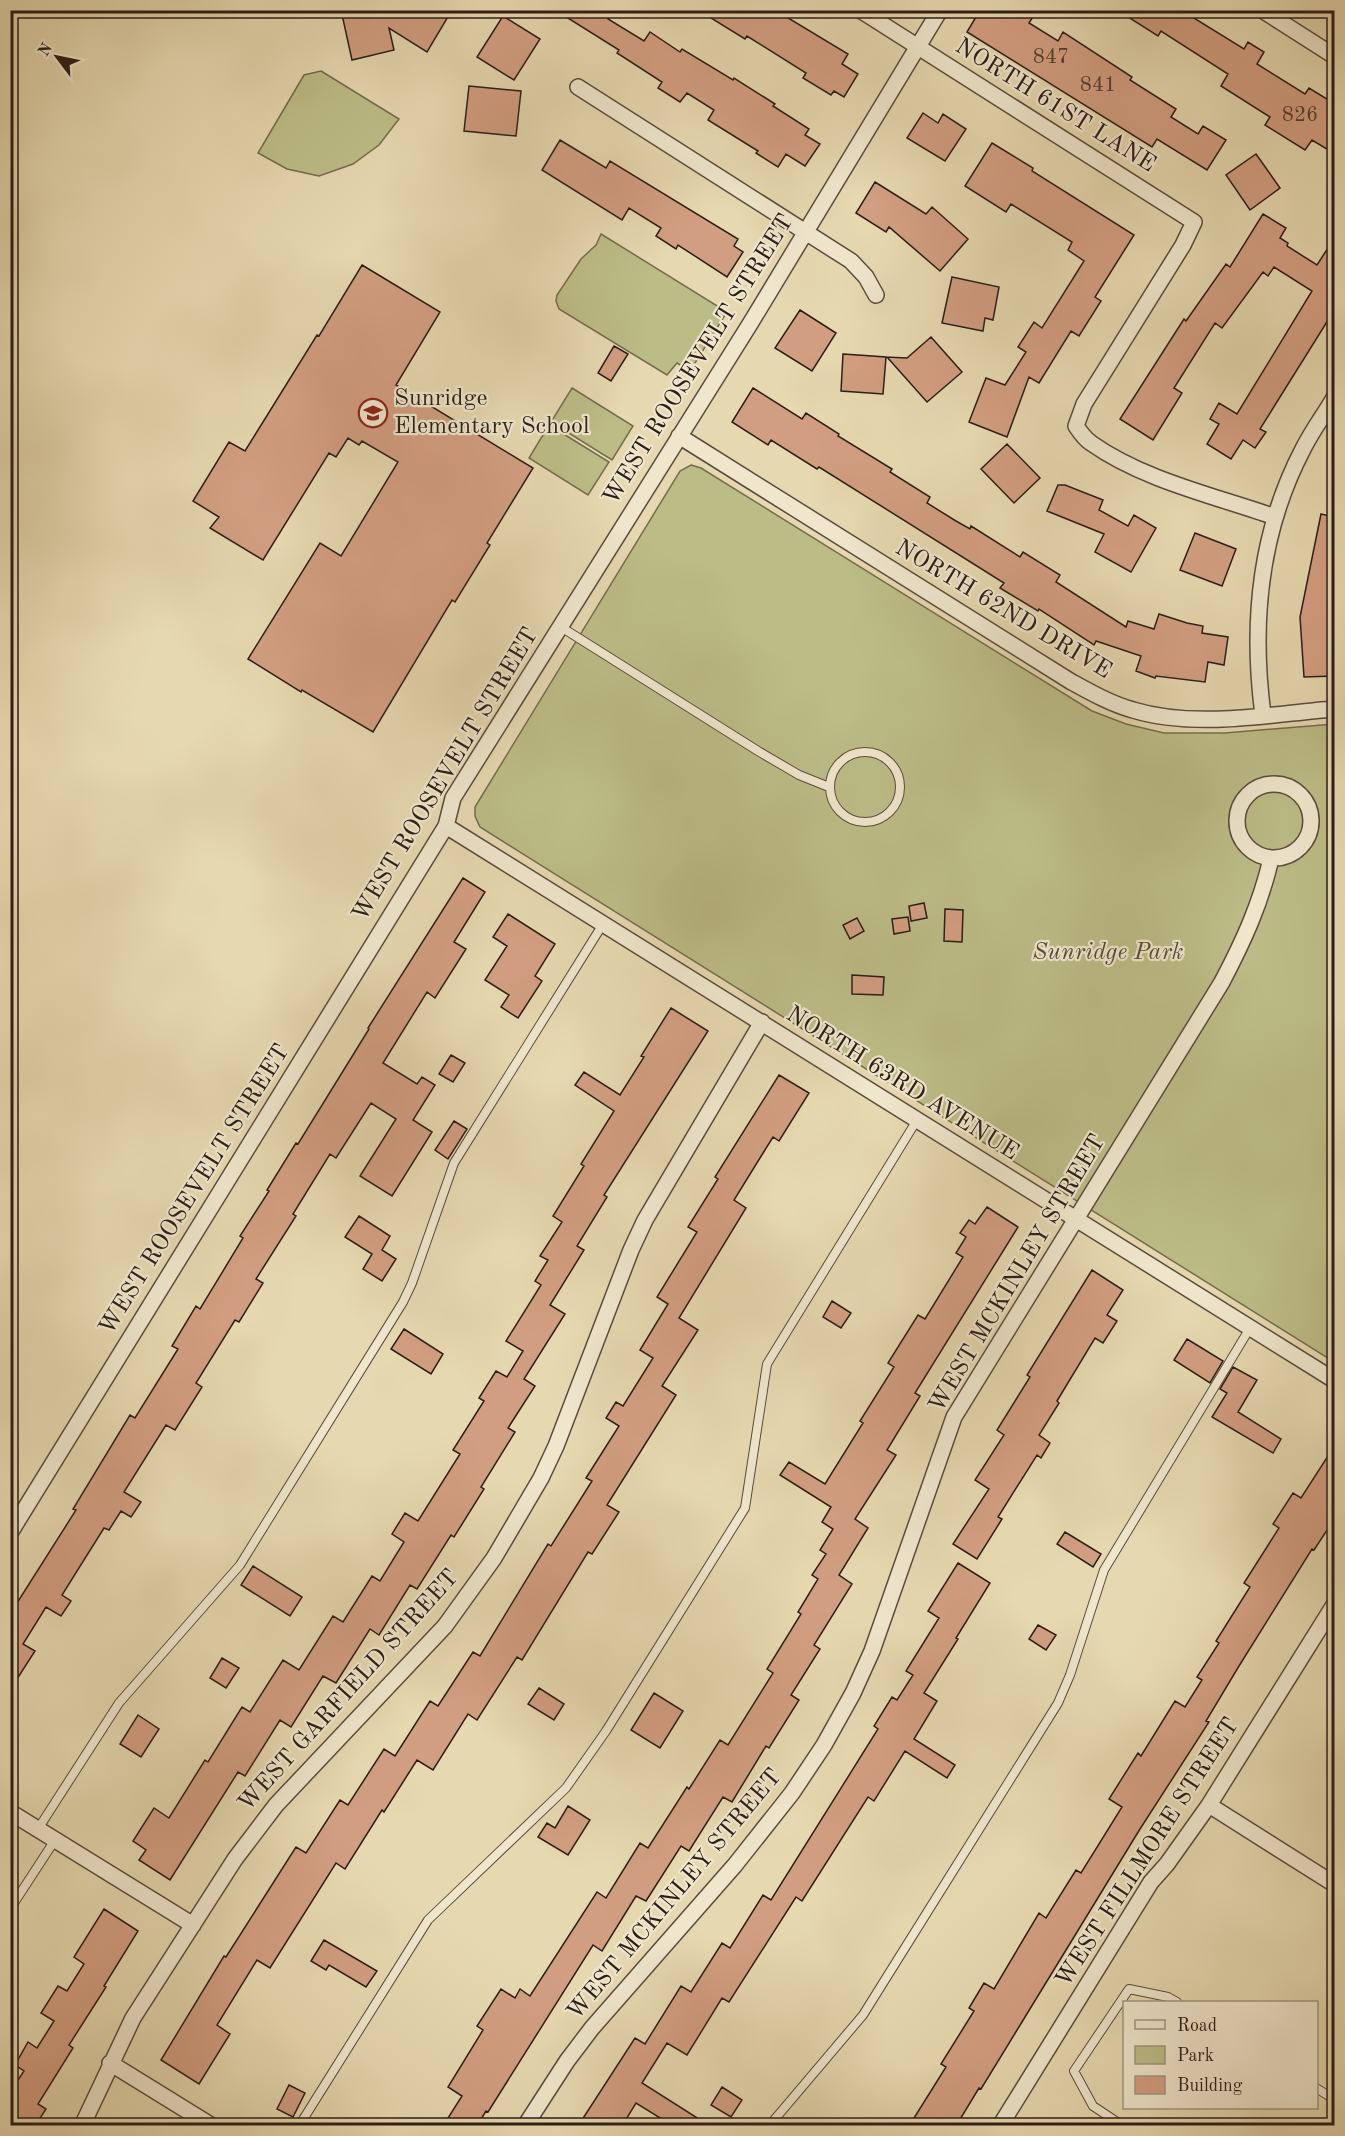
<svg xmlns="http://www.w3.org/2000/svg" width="1345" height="2136" viewBox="0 0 1345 2136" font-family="'Old Standard TT',serif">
<rect width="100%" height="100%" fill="#e6d8b0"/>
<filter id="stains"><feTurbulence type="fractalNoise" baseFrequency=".00333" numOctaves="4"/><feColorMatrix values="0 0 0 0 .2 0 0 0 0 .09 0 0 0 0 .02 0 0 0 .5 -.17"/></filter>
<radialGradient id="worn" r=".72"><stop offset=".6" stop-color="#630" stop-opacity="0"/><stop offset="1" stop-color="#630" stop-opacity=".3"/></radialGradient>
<path fill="#bcbc86" stroke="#746c4e" stroke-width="1.5" d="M321,71l78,48 -20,26 -26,19 -34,12 -32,-7 -29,-16 46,-78z
M601,234l126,78 -37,59 -13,-8 -10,12 -108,-66 -3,-8 1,-6 24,-36 15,-14z
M572,388l61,38 -21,34 -61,-38z
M549,425l60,37 -21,33 -59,-37z
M691,465l10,3 391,243 34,13 38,9h61l109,-9v638l-854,-535 -5,-11v-9l205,-336z"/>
<path fill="#d29e81" stroke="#2b1d17" stroke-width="1.5" d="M341,10h111l-25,42 -38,-24 5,22 -42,10z
M555,10h59l-6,9 36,22 6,-9 30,20 2,-3 51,31 1,-2 41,26 -2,2 36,23 -4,6 15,9 -15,22 -19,-12 -8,13 -22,-14 2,-2 -50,-31 6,-10 -27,-17 -7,9 -22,-14 4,-6 -45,-29 2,-3z
M698,10h77l73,44 -6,10 16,10 -14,23 -10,-6 -3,4 -28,-17 3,-5 -59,-37 -2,3z
M980,10h57l-8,13 29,18 5,-9 69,45 -2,3 46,29 -5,8 27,17 5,-8 23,14 -19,30 -50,-31 -5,8 -185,-115z
M1117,10h64l63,39 4,-7 16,10 -7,12 48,30 4,-6 26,16v50l-23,-14 -7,10 -40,-25 5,-8 -49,-31 7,-12 -67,-43 -3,5z
M503,16l37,23 -26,41 -37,-23z
M469,86l52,5 -5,45 -52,-5z
M923,113l15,10 5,-9 23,15 -21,32 -38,-23z
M560,140l46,28 4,-7 128,78 -4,7 9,6 -16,25 -49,-32 -2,4 -20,-13 5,-8 -32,-20 -7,12 -80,-50z
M992,143l41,25 -1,3 102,64 -39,62 6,4 -22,35 -8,-5 -32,52 -10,-6 -22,60 -38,-15 17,-44 19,7 21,-33 -8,-5 16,-25 8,6 42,-67 -16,-11 4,-8 -61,-38 -5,8 -41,-26z
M1256,154l24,34 -30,22 -24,-35z
M875,182l51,32 6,-7 36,32 -28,32 -51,-44 -3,5 -30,-19z
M1263,214l23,14 -6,10 8,5 -1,3 30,19 18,-28v72l-75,120 6,3 -11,16 -12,-8 -12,19 -24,-15 12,-20 -9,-5 9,-16 18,11 75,-123 -38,-24 -6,9 -5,-4 -41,56 -7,-5 -41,65 8,5 -29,47 -33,-21 64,-100 2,2 40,-57 4,3z
M362,265l78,47 -44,73 137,83 -46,75 3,2 -35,57 -3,-2 -79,132 -71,-42 -1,2 -53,-33 72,-116 21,13 57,-94 -36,-21 -3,4 -11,-7 -12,19 -7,-4 -66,107 -53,-32 9,-11 -26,-16 36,-59 16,9 72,-116 2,1z
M952,277l47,10 -6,33 -8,-2 -2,13 -41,-8z
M800,310l36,23 -24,38 -37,-23z
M931,337l31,35 -35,30 -40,-45 20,1z
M614,346l14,8 -17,27 -13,-8z
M843,354l43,3 -3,37 -42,-3z
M753,388l49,31 4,-6 33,21 -1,2 54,33 -2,3 40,25 -3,6 29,18 14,8 1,-3 49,31 3,-5 37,23 -4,7 70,45 2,-6 26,8 5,-15 28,9 16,3 -1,7 26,4 -4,28 -16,-3 -3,20 -49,-6 -1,2 -19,-7 5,-15 -45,-15 -2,4 -55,-36 -1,2 -38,-23 4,-5 -185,-116 -2,2 -46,-29 -3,5 -36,-23z
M1007,444l33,34 -26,25 -33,-34z
M1058,485h7l38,15 -4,10 29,16 6,-11 22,13 -25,44 -36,-20 9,-18 -57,-23z
M1321,514l14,3v81l-7,29 6,-1 1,50 -31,1 -4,-60z
M1195,533l41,16 -14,37 -42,-16z
M463,878l22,14 -31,50 12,7 -31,49 -8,-6 -44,71 34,21 5,-7 13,8 -22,35 19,12 -40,64 -32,-20 36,-57 -25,-16 -35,55 -6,-4 -37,60 3,2 -40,63 7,4 -24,39 -4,-2 -39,63 6,4 -27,43 -9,-5 -42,67 17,10 -10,15 -10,-6 -12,19 -5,-2 -42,67 9,6 -10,15 -15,-9 -23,37 12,7 -25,39v-76l66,-104 -3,-1 57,-94 5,3 43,-69 -6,-3 24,-40 4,3 43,-71 -3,-2 29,-45 -2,-1 29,-47 2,1 71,-115 -1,-1z
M924,903l3,15 -16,3 -2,-15z
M945,909l18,1 -1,32 -18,-1z
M508,914l47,30 -20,32 7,5 -24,37 -17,-11 8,-12 -24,-15 22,-34 -14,-9z
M908,917l2,14 -16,3 -2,-15z
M857,918l7,13 -14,8 -7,-14z
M852,975l32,2 -1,18 -31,-1z
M671,1008l37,23 -104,164 3,2 -30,49 7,4 -34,55 15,9 -41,65 11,7 -27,42 7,4 -34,55 3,2 -30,48 -3,-2 -34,54 -7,-4 -31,50 -9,-6 -34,54 -13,-7 -32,51 -11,-7 -35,56 -7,-4 -68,108 -31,-20 7,-10 -13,-9 21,-33 15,10 36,-58 3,2 34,-55 8,5 33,-52 16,10 34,-54 10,6 29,-46 8,5 24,-39 -12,-8 13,-21 13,8 42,-67 -7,-4 31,-49 -5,-3 17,-27 11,6 16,-26 -17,-10 35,-56 -6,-4 13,-21 -8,-4 22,-34 -9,-6 31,-50 -3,-2 33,-53 -39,-26 9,-13 36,23 24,-38 -3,-1z
M451,1055l14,8 -12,19 -14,-8z
M779,1075l30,18 -30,48 -6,-4 -39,63 12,8 -67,110 19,12 -36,56 14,9 -69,110 12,7 -27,42 -4,-2 -66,108 -5,-3 -40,63 -9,-6 -35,56 -16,-10 -33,52 -2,-2 -37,59 -9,-6 -66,105 -13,-8 -40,65 13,9 -31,50 -38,-24 63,-104 2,1 70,-110 10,6 34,-53 8,5 36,-56 11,7 35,-55 8,5 35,-54 7,4 68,-112 3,2 41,-65 -6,-3 33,-52 -13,-8 10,-16 7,4 30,-48 -13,-8 28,-46 -11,-7 40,-65 -9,-5 30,-48 -3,-2z
M454,1121l13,8 -19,30 -13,-9z
M987,1207l31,20 -103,166 5,3 -33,54 9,5 -41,64 13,9 -29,47 13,9 -38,61 6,4 -29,46 8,5 -30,48 -3,-2 -34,56 -9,-5 -34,54 -8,-5 -35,55 -10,-5 -34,55 -9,-6 -105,167 -2,-1 -9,15h-34l19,-30 -14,-9 35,-57 -6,-4 24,-37 14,9 5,-9 10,7 67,-104 9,6 34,-55 8,5 39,-61 2,2 31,-49 8,5 45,-72 -6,-4 34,-55 -3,-2 20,-33 -6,-4 14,-21 -6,-4 13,-21 -11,-7 9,-15 -51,-32 9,-13 36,22 38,-61 -3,-2 34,-54 -6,-4 30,-48 7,4 38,-62 -7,-4 10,-16 -6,-4 9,-13 6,4z
M359,1216l31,20 -8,14 14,9 -14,22 -19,-12 9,-15 -27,-17z
M1092,1270l31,20 -16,25 10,6 -14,22 -8,-5 -38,63 2,2 -20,32 11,8 -9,15 -4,-3 -39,62 4,2 -25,40 -24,-15 36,-55 -14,-9 29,-45 -7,-5 33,-53 -3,-2z
M832,1301l19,12 -10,15 -18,-11z
M404,1329l39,25 -12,20 -40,-25z
M1187,1339l36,22 -13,22 -36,-23z
M1233,1367l24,13 -19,32 43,27 -8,14 -61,-36 15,-24 -7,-4z
M1335,1445v73l-21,32 -2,-1 -73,117 -33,55 3,1 -69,107 -159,260 -2,-1 -23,38h-47l37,-59 -5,-3 33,-53 -5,-3 15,-25 10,6 45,-76 7,5 30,-48 5,3 41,-66 -13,-8 29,-46 3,3 34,-55 10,6 17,-27 -5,-3 22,-34 -3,-2 34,-54 -6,-4 35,-55 -6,-4 20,-31 8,5z
M1065,1532l36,22 -8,13 -36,-23z
M958,1563l32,20 -34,55 2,1 -34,54 13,8 -23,38 41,26 -8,13 -42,-27 -31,50 -6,-4 -66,104 -6,-4 -67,105 -7,-4 -35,57 -20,-12 -25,40 68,43h-37l-37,-23 -14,23h-44l57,-88 10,6 36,-58 10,6 31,-49 8,5 33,-53 8,5 107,-171 -4,-3 18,-29 5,3 16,-25 -7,-4 33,-53 -11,-7z
M253,1566l49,31 -12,19 -49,-31z
M1038,1625l18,10 -10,15 -17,-11z
M222,1658l17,10 -13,20 -16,-10z
M539,1688l25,16 -10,16 -26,-16z
M654,1693l29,18 -23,37 -29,-18z
M138,1715l21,14 -18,28 -21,-13z
M568,1806l22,14 -22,35 -30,-18 9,-14 8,5z
M104,1909l34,22 -34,55 2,1 -37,58 4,3 -35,56 8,5 -11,17h-25v-34l14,-21 -9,-6 13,-23 9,6 17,-27 -13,-8 17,-27 9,5 17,-27 -10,-7z
M324,1940l53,31 -11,16 -37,-22 -3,5 -15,-9z
M289,2085l16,8 -12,24 -16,-8z
M722,2087l20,13 -11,17 -20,-12z"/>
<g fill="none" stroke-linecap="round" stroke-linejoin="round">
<g stroke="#5a4c3d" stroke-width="10">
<path id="service" d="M561,627l197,124 41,24 30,12
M830 787a35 35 0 1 1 70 0a35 35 0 1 1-70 0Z
M38,1829l81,-126 121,-138 163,-263 9,-19 42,-120 149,-239
M10,1909l45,-69
M1316,2088l18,11
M299,2126l129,-206 138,-132 40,-57 139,-223 22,-144 150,-244
M769,2126l94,-111 195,-312 12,-28 34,-105 146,-242
M1123,2126l-30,-20 -19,-35 55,-82 39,8 9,5"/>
</g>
<g stroke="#5a4c3d" stroke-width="18">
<path id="minor" d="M860,10l334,212 -11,23 -99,159 -8,22c4,6 9,13 15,17 52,37 124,53 184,74
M1262,10l72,46
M578,87l273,174 15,16 10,18
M679,436l391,245c20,11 41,23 63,29 63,19 137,4 201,-1
M1263,715c-12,-91 -3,-184 40,-266 9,-18 21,-34 31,-51
M1237 821a37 37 0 1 1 74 0a37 37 0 1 1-74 0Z
M446,826l888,554
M10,1533l436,-707 7,-28 297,-474 190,-314
M1209,1805l125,79
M10,1812l183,113
M110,2063l102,63
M82,2126l51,-108 102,-159 41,-54 169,-179 49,-68 47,-80 15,-32 75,-196 14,-30 117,-198
M525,2126l42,-65 25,-33 143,-163 57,-72 32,-48 29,-52 19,-42 82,-234 268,-435c22,-42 38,-77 49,-123
M1000,2126l151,-244 16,-18 42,-59 125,-200"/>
</g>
<use href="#service" stroke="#efe6cc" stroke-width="8"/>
<use href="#minor" stroke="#efe6cc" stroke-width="15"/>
</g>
<defs>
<g id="school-ring" transform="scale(1.5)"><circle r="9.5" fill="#efe6cc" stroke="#8f2418" stroke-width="1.5"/><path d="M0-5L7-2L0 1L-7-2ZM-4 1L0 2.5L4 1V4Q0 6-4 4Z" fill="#8f2418"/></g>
</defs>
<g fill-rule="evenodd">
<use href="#school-ring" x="373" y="413"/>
</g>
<g text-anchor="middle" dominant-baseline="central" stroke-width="4.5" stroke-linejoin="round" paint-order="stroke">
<g font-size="21" fill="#553d32">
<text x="1051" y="57">847</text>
<text x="1098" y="85">841</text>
<text x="1300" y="115">826</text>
</g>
<g font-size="24" fill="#2b1d17" stroke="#efe6cc">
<text transform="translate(1055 106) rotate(32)">NORTH 61ST LANE</text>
<text transform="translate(699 360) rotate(-58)">WEST ROOSEVELT STREET</text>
<text transform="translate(1003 610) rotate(31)">NORTH 62ND DRIVE</text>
<text transform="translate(446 775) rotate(-59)">WEST ROOSEVELT STREET</text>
<text transform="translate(902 1084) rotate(32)">NORTH 63RD AVENUE</text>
<text transform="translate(195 1190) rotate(-58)">WEST ROOSEVELT STREET</text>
<text transform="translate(1018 1274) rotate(-59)">WEST MCKINLEY STREET</text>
<text transform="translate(349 1691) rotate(-48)">WEST GARFIELD STREET</text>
<text transform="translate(1148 1853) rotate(-57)">WEST FILLMORE STREET</text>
<text transform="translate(675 1895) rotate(-50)">WEST MCKINLEY STREET</text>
</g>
<g font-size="24" fill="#2b1d17" stroke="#efe6cc" text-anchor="start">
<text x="394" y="399">Sunridge<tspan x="394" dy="28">Elementary School</tspan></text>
</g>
<g font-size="24" font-style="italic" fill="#564d38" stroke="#efe6cc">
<text x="1108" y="953">Sunridge Park</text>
</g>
</g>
<rect width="1345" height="2136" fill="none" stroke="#e6d8b0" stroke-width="36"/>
<rect x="12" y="12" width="1321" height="2112" fill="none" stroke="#2b1d17" stroke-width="3"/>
<rect x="18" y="18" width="1309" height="2100" fill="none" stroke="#2b1d17" stroke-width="1.5"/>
<rect x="1123" y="2001" width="195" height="108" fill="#efe6cc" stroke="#a19684" stroke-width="1.5"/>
<rect x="1135" y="2020" width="30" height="9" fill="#efe6cc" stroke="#a19684" stroke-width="1.5"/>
<text x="1177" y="2031" font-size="18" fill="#2b1d17">Road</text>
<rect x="1135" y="2046" width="30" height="18" fill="#bcbc86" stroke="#a19684" stroke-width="1.5"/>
<text x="1177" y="2061" font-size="18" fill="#2b1d17">Park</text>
<rect x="1135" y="2076" width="30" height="18" fill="#d29e81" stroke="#a19684" stroke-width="1.5"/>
<text x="1177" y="2091" font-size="18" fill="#2b1d17">Building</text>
<g transform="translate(57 57) rotate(302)" stroke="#efe6cc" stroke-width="4.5" paint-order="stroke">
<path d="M0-4.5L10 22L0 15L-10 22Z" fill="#2b1d17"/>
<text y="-9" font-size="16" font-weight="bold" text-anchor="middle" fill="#2b1d17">N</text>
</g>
<rect width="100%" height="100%" filter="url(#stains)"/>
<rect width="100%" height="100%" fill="url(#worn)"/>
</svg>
